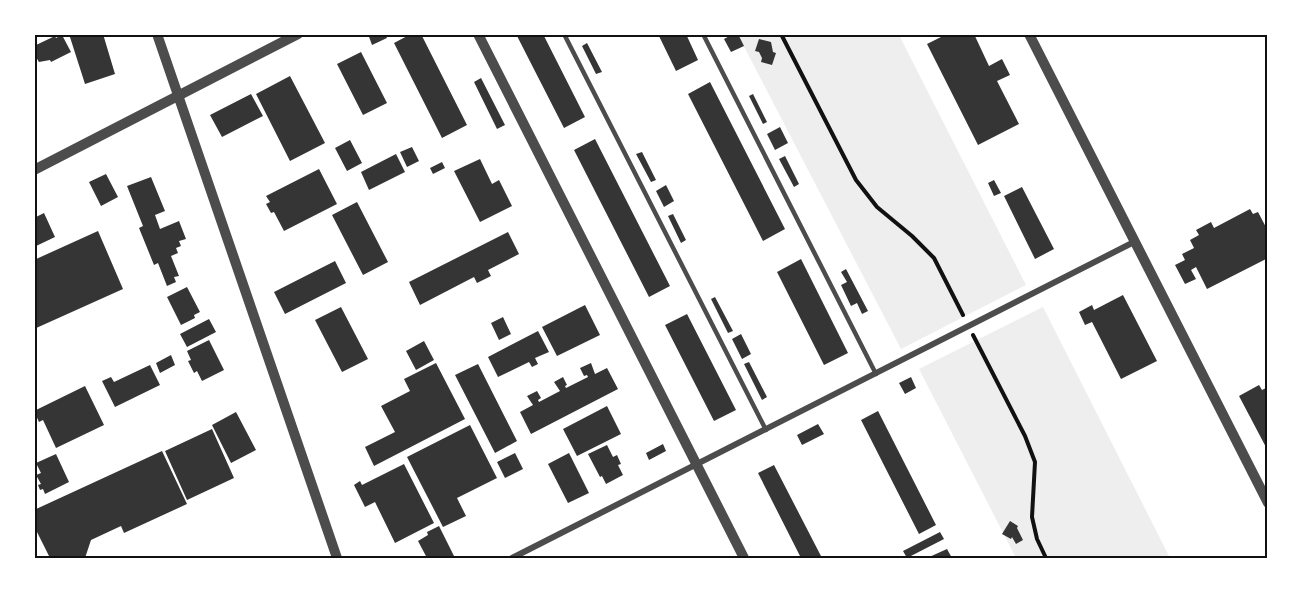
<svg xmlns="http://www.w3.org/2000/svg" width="1302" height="593" viewBox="0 0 1302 593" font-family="'Sofia Sans Condensed',sans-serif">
<rect width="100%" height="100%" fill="#fff"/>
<path fill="#eee" d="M738,35h161l127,250 -125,64z
M1043,307l127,251h-154l-97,-189z"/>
<path fill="#353535" d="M69,34h34l12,40 -30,10z
M368,34h17l2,4 -15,7z
M411,34h10l46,91 -25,13 -48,-95z
M516,34h27l42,83 -21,11z
M658,34h28l12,26 -22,11z
M733,34h5l6,12 -13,6 -7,-13z
M947,34h27l15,32 13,-7 8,16 -13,6 22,43 -41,21 -51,-101z
M62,35l9,17 -20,10 -1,-2 -11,2 -5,-8v-8l21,-10 1,2z
M759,39l12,3 2,10 3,1 -4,12 -11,-3 1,-4 -3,-6 -4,-1z
M587,43l15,29 -6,2 -14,-28z
M361,52l26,51 -24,12 -26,-51z
M290,76l35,67 -35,18 -34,-67z
M481,78l24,47 -8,4 -23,-47z
M710,82l75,147 -22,12 -75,-147z
M251,94l12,22 -41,21 -12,-22z
M753,94l14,28 -4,2 -14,-28z
M780,127l8,16 -13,7 -8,-16z
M595,139l75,147 -21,11 -75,-147z
M350,140l12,23 -15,8 -12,-23z
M412,147l7,14 -12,6 -7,-15z
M642,152l14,28 -5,2 -15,-28z
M396,154l9,18 -36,18 -8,-18z
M785,156l14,28 -5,3 -15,-28z
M480,159l12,25 7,-4 13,26 -32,16 -26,-51z
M442,162l3,6 -12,6 -3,-6z
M319,169l18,35 -53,27 -10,-19 -3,1 -5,-9 4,-2 -4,-6z
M106,174l12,23 -17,9 -12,-24z
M151,177l14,34 -10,4 5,14 19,-8 7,18 -7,2 2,5 -5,2 2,5 -7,3 8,20 -5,1 2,5 -9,4 -9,-23 -4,2 -15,-37 4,-2 -16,-40z
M994,180l7,13 -7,3 -6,-13z
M666,185l8,16 -10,6 -8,-16z
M1022,187l32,62 -19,10 -31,-63z
M357,202l31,60 -25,13 -31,-60z
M1250,209l3,5 5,-2 10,19v27l-61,31 -11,-22 -5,3 5,9 -11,5 -10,-19 10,-5 -3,-6 12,-6 -4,-8 9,-5 -3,-5 15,-8 3,6z
M44,213l11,24 -21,10v-29z
M673,214l13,26 -5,3 -13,-27z
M98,231l25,58 -89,40v-69z
M508,232l11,22 -31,16 3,6 -14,7 -3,-6 -54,28 -11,-23z
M801,259l47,94 -24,12 -47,-93z
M335,261l11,22 -61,31 -11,-22z
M846,269l22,42 -6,3 -5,-11 -6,3 -10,-21 6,-3 -6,-10z
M187,287l13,25 -6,3 1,3 -14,7 -14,-28z
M1123,295l34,66 -36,18 -29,-57 -7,3 -6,-13 13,-7 2,5z
M715,297l18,34 -5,2 -17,-34z
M585,305l15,30 -43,21 -15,-29z
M341,307l27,52 -26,13 -27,-52z
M687,314l49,96 -22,11 -49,-96z
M503,317l8,17 -12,6 -8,-17z
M209,319l7,13 -29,15 -7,-13z
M538,331l11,21 -14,6 3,6 -6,3 -3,-5 -31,15 -10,-20z
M741,334l10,20 -9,5 -10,-20z
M209,340l15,30 -22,11 -5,-10 -3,2 -6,-12 3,-1 -4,-9z
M424,341l10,19 -18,10 -10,-19z
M171,355l4,10 -15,8 -4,-10z
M749,362l18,35 -5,3 -18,-36z
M436,363l29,56 -91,47 -9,-19 30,-15 -14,-26 29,-15 -6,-12z
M591,363l4,11 12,-6 11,21 -87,45 -11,-22 13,-7 -6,-9 10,-5 4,7 -3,2 1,2 21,-11 -6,-9 9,-5 4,8 -2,1 1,2 22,-11 -1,-2 -3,1 -4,-8z
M478,364l39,77 -22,12 -40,-78z
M150,365l10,20 -45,22 -13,-26 9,-4 3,5z
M911,377l5,11 -11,6 -6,-11z
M1259,385l3,5 6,-3v64l-29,-55z
M85,386l19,39 -48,23 -13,-28 -4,2 -5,-11z
M607,406l14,28 -44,22 -14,-27z
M878,411l58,114 -17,9 -58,-114z
M236,412l20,38 -25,13 -19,-38z
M818,424l6,10 -22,11 -5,-10z
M470,425l27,53 -40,20 9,18 -23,11 -36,-70z
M212,429l22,49 -47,22 -22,-49z
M663,444l3,7 -17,9 -3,-7z
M607,445l6,12 4,-2 4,9 -3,1 5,10 -17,9 -4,-8 -2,1 -12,-23z
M162,451l25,53 -63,29 -3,-7 -30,14 -6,18h-35l-16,-32v-16z
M515,453l8,16 -18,9 -8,-16z
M569,453l20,40 -21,10 -20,-39z
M56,454l13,28 -24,12 -2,-5 -3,1 -2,-5 3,-1 -5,-9 5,-2 -5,-10z
M404,464l30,59 -39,20 -20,-41 -10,5 -11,-22 6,-4 2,4z
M774,465l48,93h-21l-43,-85z
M1010,521l8,5 -1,2 6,12 -7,4 -4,-7 -1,2 -9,-5z
M439,526l16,32h-28l-9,-17 10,-6 -1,-3z
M940,532l4,7 -37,19 -4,-7z
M947,549l5,9h-25z"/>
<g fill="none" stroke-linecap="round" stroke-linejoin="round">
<path stroke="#111" stroke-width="4" d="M781,34l75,146 21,27 35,29 22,22 29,57
M973,335l52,101 10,26 -3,55 5,22 9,19"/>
<path stroke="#4c4c4c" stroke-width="4.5" d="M564,34l202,396
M703,34l173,340"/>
<path stroke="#4c4c4c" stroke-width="6" d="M512,558l622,-316"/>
<path stroke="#4c4c4c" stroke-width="10" d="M157,34l180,524
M478,34l266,524
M1029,34l239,469
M34,170l264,-136"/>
</g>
<rect width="1302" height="593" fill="none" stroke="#ffffff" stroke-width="72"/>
<rect x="36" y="36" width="1230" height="521" fill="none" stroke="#111" stroke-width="2"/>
</svg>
